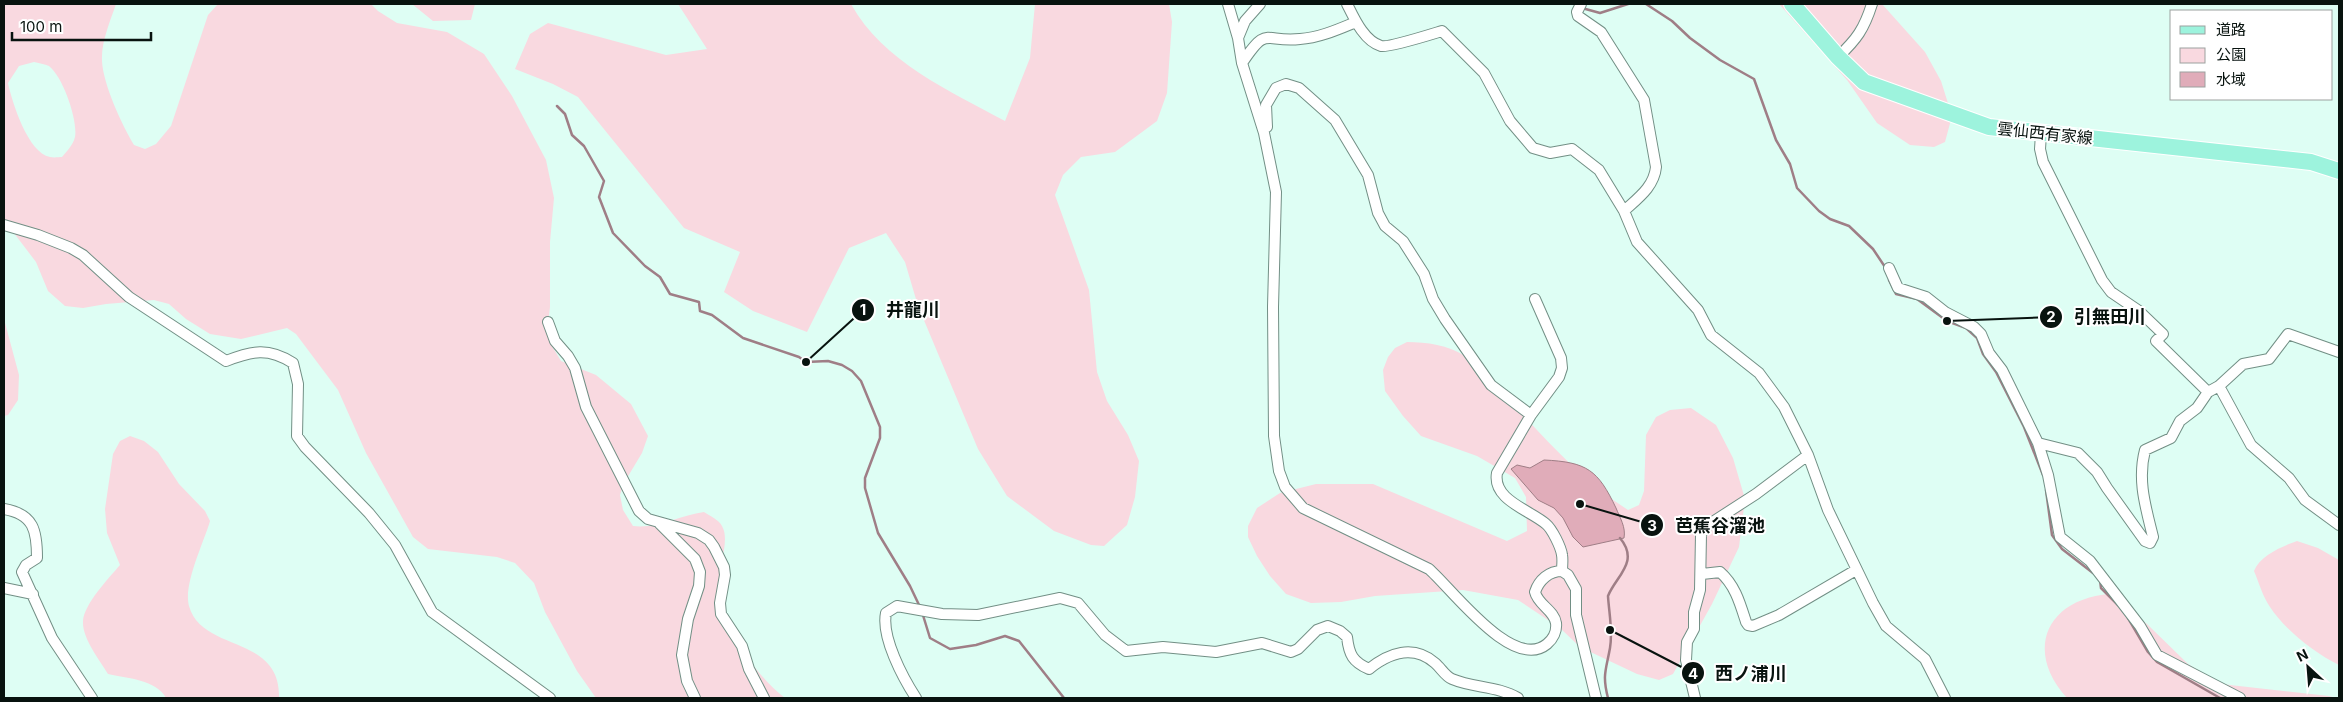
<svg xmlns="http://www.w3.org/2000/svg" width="2343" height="702" viewBox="0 0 2343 702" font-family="Inter,'Noto Sans JP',sans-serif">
<rect width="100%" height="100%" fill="#defef4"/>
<path fill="#f9d9e0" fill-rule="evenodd" d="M4,4h112c-6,18 -15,38 -14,57 1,23 20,64 32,84l11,4 11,-5 15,-18 37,-111 10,-11h153l7,7 19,12 50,9 37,22 28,42 34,64 8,38 -4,44v65l-3,26 5,13 9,15 35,14 35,29 17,32 -6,17 -18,30 -4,12 3,15 10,16c25,3 47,-11 71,-14 6,4 15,8 18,14 10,17 -9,50 -2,75 9,35 37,75 65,97h-189l-19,-27 -32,-59 -11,-29 -19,-20 -18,-6 -69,-8 -15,-12 -47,-84 -28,-63 -42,-56 -9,-6 -46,11 -31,-5 -24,-15 -17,-15 -15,-4 -48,4 -23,4 -18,-2 -17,-15 -12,-29 -32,-42zM34,62c4,1 11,2 15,4 14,11 29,54 26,71 -2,8 -8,14 -13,20 -3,0 -8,1 -12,0 -22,-4 -38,-55 -42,-74l11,-17z
M412,4h63l-4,16 -38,1z
M678,4h173c32,58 99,87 154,117l25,-63 5,-54h134l3,18 -5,71 -10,28 -42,31 -34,5 -18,18 -8,20 34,95 8,82 10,29 21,34 11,26 -4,36 -8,28 -23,21 -13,-1 -37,-14 -47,-35 -29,-47 -60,-143 -13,-44 -19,-29 -37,15 -42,84 -54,-21 -29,-19 16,-40 -56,-24 -106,-131 -25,-13 -38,-15 15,-35 18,-11 118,32 41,-6z
M1779,4h103l43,48 16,29 11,35 -7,26 -11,5 -24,-2 -33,-22 -30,-43z
M4,319l15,56 -1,25 -10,15 -4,1z
M1407,342c20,0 41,3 58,14 18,11 44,43 59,60 31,34 65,69 104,94l11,-5 5,-14 2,-56 10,-18 14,-7 21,-2 25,17 17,33 12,41 -6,48 -27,57 -39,70 -14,6 -22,-6 -57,-27 -20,-19 -42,-28 -55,-10 -88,6 -34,6 -30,1 -25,-9 -16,-18 -13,-20 -9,-19v-11l9,-18 23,-15 36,-9h57l134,57 20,-10 -1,-34 -11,-19 -38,-22 -56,-20 -18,-20 -18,-25 -2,-21 5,-13 7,-9z
M130,436l14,5 14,11 21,32 26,27 5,10c-6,21 -27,64 -21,85 13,47 92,28 90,92h-113c-9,-18 -40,-20 -58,-24 -9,-15 -26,-36 -25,-53 1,-17 26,-43 37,-56l-13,-32 -2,-24 8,-55 7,-13z
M2297,541l21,7 21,12v105c-24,-12 -54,-35 -69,-58 -7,-10 -11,-24 -16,-36 6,-16 29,-25 43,-30z
M2110,594l37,30 41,40 33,20 108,12 7,2h-269c-43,-47 -21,-99 43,-104z"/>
<path fill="#e0acb9" stroke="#9f7e86" d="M1544,460c43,2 54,10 72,48 4,10 10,19 8,30l-41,9 -10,-10 -10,-19 -9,-10 -16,-8 -27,-31 6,-4 13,3z"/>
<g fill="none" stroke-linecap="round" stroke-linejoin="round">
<path stroke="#9f7e86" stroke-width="2.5" d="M1646,4l26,17 18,17 30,22 34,19 22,61 14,24 7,24 22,23 11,8 19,7 24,23 12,18
M1582,8l18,5 28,-9
M557,106l8,8 7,21 12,11 20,35 -5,16 14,36 32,33 15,11 10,17 29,8 1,9 12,4 31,23 56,19 7,5 22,-1 14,4 10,6 9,10 19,46v11l-15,40v10l13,45 32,53 10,21
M1889,280l7,14 21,5 30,22 19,7 11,10 6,16 13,18 28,55 19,48
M2046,490l6,45 10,14 31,24
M2100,580l1,8 17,17
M922,612l8,26 20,11 26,-4 29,-9 14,5 45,57
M2128,618l20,34 9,10 63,36
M1608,698c-6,-23 -2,-28 2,-50 3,-17 -1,-35 -2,-52 8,-20 32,-34 12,-58"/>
<g stroke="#728f85" stroke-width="12">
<path id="minor" d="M1228,4l10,34 4,25 22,70 12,59 -3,115 1,129 5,35 6,16 18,21 126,61c23,20 84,103 118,75 6,-5 10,-13 9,-21 -2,-13 -18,-18 -21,-31 4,-12 14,-21 27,-21l6,4 8,14v26l20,83
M1347,4c7,14 17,37 34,42 7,2 51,-12 61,-15l42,42 26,48 23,27 17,5 22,-4 27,21 25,41 13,31 61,68 13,25 48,38 25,34 24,48 20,55 45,93 13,23 39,33 20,39
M1581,4l-4,8 1,4 23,16 43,68 12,67c-2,20 -18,31 -32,44
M1238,38l7,-17 15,-17
M1838,57c19,-18 26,-28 34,-53
M1242,63c26,-39 22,-20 58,-24 19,-1 39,-10 56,-17
M1267,127l-1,-22 10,-17 10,-4 13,4 36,32 33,55 10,38 7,13 18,15 21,33 9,25 12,20 46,66 40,30
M2041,134l-1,15 3,13 59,118 9,12 28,19 24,23 -7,7 52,51
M4,225l34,10 33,13 12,7 46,42 97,64c26,-10 42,-14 67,2l5,21 -1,52 8,11 64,66 26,32 37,67 118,86
M1889,268l9,20 28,9 19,15 29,15 7,7 8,19 13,17 36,73 10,32 12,62 30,24 50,65 17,29 83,43
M1535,299l26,59 1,10 -3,9 -28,38 -34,58c-5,27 33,37 49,51 6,5 15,23 16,31 1,5 0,11 0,16
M548,322l7,19 13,15 7,12 11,39 53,104 9,8 50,14 11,7 5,7 10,20 1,8 -5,28 1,11 21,32 7,23 15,29
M2339,352l-51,-18 -19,25 -26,5 -24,22 32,59 38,33 16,22 34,25
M2038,443l40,10 19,19 10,16 38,53 5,2 3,-6c-7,-29 -16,-56 -8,-87l26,-12 9,-17 17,-13 11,-16 11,-6
M4,509c30,5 33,22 33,49l-11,7 -4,7 30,66 40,60
M659,523l36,36 5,13 -1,14 -11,33 -6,36 5,26 8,17
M1702,574l18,-2c15,13 20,31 26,50l2,3 5,1 26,-11 77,-45
M4,588l29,6
M916,698c-13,-20 -35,-61 -30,-85l11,-7 45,8 36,1 82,-17 18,5 27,32 21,16 37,-4 53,5 46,-9 29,9 7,-3 19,-19 11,-4 12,5 7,6c2,18 6,25 22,32 20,-16 44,-25 66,-6 6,5 10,13 17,16 21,9 46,7 66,19
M1695,698l-9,-38 1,-18 7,-13v-17l6,-22 1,-56 7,-9 48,-31 52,-39"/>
</g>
<g stroke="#fff" stroke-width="18">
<path id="primary" d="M1792,4l46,53 26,25 125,45 322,35 28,9"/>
</g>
<use href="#minor" stroke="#fff" stroke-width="10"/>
<use href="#primary" stroke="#9df3dd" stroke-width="16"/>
</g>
<g text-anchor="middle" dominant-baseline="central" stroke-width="4" stroke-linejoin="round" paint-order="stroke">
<g font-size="16" fill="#08130f" stroke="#fff">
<text transform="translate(2045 133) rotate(6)">雲仙西有家線</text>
</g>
</g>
<path fill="none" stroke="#08130f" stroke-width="2" d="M806 362L863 310M1947 321L2051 317M1580 504L1652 525M1610 630L1693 673"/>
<g fill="#08130f" stroke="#fff" stroke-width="2">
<circle cx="806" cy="362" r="5"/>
<circle cx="1947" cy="321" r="5"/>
<circle cx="1580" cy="504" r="5"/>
<circle cx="1610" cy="630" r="5"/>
<circle cx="863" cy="310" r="12"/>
<circle cx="2051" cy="317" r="12"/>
<circle cx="1652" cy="525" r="12"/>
<circle cx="1693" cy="673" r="12"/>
</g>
<g font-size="15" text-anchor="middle" font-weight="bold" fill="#fff">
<text x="863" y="315">1</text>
<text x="2051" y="322">2</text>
<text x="1652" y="531">3</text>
<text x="1693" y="679">4</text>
</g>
<g font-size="18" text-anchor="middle" font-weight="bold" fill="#08130f" stroke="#fff" stroke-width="4" stroke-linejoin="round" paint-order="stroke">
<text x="913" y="316">井龍川</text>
<text x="2110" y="323">引無田川</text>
<text x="1720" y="532">芭蕉谷溜池</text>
<text x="1751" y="680">西ノ浦川</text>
</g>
<rect width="2343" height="702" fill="none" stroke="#08130f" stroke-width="10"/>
<rect x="2170" y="10" width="162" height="90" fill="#ffffff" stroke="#9ca19f"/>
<rect x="2180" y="26" width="25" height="8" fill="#9df3dd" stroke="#9ca19f"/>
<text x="2216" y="35" font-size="15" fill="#08130f">道路</text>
<rect x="2180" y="48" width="25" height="15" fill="#f9d9e0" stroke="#9ca19f"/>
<text x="2216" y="60" font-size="15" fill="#08130f">公園</text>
<rect x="2180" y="72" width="25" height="15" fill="#e0acb9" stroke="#9ca19f"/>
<text x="2216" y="85" font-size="15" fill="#08130f">水域</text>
<g transform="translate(2308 667) rotate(334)" stroke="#ffffff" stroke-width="4" paint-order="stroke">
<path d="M0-4L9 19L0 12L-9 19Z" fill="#08130f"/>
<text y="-8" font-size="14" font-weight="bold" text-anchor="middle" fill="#08130f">N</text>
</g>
<path d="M12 32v8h139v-8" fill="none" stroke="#08130f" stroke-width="2.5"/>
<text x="20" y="32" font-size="15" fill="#08130f" stroke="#ffffff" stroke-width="4" paint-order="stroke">100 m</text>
</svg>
